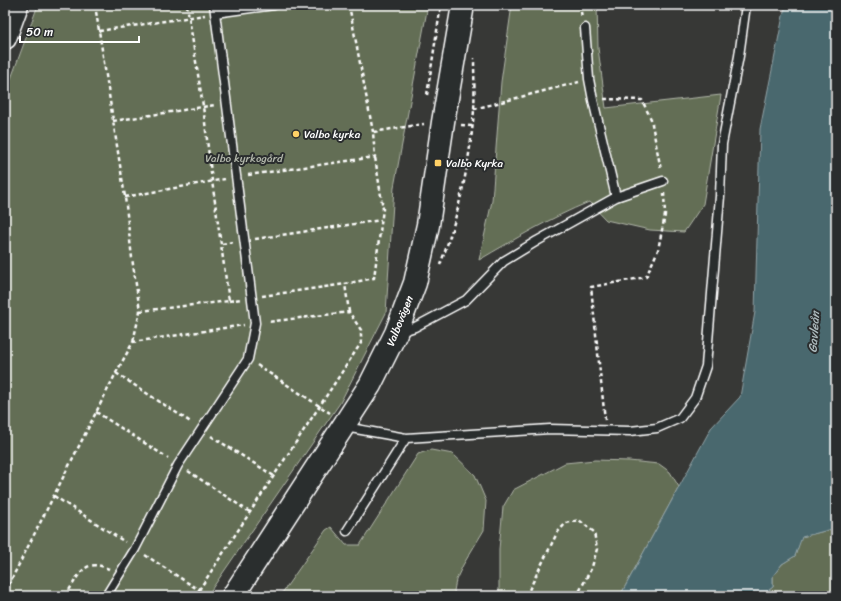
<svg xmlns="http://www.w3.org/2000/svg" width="841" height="601" viewBox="0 0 841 601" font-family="Sriracha,sans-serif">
<rect width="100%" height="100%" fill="#373836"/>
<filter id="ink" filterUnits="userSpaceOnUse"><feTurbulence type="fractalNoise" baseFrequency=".025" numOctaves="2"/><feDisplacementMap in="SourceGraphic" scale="8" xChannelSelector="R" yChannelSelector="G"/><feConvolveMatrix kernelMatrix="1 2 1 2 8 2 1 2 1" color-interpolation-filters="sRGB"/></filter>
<g filter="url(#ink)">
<path fill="#636e54" stroke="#b1b6aa" d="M38,5h390l-34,182 -8,126 -46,90 -133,193h-202v-501z
M512,5h85l1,43 8,60 115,-13 -18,109 -19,28 -34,-2 -44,-10 -17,-18c-39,16 -74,37 -110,58l13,-59 9,-119z
M431,450l22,4 22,21 11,26 -2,29 -21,35 -7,15 -2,11 2,5h-176l46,-66 5,-3 15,18h14l58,-91z
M595,460l34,1 30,3 11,8 9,15 -59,109h-123l2,-4v-43l4,-42 10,-17 52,-27z
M836,528v67l-75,1 12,-9v-11l9,-12 13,-8 6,-19z"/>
<path fill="#4a676e" stroke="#92a4a8" d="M787,5h49v523l-34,9 -7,19 -13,8 -9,12v11l-12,9h-141l91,-168 29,-31 15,-85 5,-183 24,-118z"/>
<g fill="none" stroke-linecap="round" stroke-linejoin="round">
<g stroke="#fff" stroke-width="11">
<path id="lane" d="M215,13l59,-8
M585,28l4,51 4,21 23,97
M400,332l15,-5 51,-27 38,-39 33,-20 79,-44 47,-16
M345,427l61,11 144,-9 80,2 27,-3 23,-10 15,-20 11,-32 14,-170 2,-52 17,-88 7,-51
M347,531l59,-93
M106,596l29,-47 43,-84 70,-106 7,-36 -41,-318"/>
</g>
<g stroke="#fff" stroke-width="25">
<path id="secondary" d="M233,596l137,-211 26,-52 19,-50 13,-58 15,-103 20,-117"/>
</g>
<g stroke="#fff" stroke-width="25">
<path id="highway" d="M5,38l12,-33"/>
</g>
<path stroke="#fff" stroke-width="2.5" stroke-dasharray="4 3" stroke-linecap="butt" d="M95,5l30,192 7,61 8,53 -7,31
M349,5l24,127
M580,5l2,13
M99,31l106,-16
M427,95l14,-90
M604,99l38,1 9,19 10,51
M474,109l105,-27
M113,121l102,-16
M461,125l11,1
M248,175l127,-18 -2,-25 51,-8
M125,197l100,-18
M255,239l126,-19
M222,244l11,-2
M440,265c19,-50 30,-103 34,-155 1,-17 0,-35 0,-52
M262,296l83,-12
M229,301l12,-2
M140,311l89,-10 -17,-120 -9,-75 -16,-101
M349,312l-4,-28 29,-6 9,-69 -8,-52
M257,365l73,48
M116,373l76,50
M96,412l72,46
M605,420l-14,-133 55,-10 12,-27 7,-35 -1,-22
M211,436l63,40
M188,471l63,42
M54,496l71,46
M145,555l63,41
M5,592l111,-219 17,-31 111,-17
M65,596c13,-17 17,-40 44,-27
M195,596l166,-253v-13l-12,-18 -82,10
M526,596l31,-63 9,-10 13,-3 15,12 3,17 -5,18 -15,29"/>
<use href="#lane" stroke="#2a2d2e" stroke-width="8"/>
<use href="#secondary" stroke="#2a2d2e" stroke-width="22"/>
<use href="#highway" stroke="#2a2d2e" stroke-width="22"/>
</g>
</g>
<g fill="#ffd166" stroke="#2a2d2e" stroke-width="1.5">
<circle cx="296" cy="134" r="4"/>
<rect x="434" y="159" width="8" height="8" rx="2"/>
</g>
<g text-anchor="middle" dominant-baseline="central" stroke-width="4" stroke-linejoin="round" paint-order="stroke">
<g font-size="11" fill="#fff" stroke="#2a2d2e" text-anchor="start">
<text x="304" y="134">Valbo kyrka</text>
<text x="446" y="163">Valbo Kyrka</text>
</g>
<g font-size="11" fill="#b1b6aa" stroke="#2a2d2e">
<text x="244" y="158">Valbo kyrkogård</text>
</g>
<g font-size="11" fill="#fff" stroke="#2a2d2e">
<text transform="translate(400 321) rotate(-68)">Valbovägen</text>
</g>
<g font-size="12" font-style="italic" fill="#aebbbe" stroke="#2a2d2e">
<text transform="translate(814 332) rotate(-86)">Gavleån</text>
</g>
</g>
<rect width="841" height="601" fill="none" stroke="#2a2d2e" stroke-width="20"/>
<rect x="10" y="10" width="821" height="581" fill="none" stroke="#fff" stroke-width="1.5" filter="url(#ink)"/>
<path d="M20 36v6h119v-6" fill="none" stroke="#ffffff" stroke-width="2"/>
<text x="26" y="36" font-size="12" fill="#ffffff" stroke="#2a2d2e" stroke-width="3" paint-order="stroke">50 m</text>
</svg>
